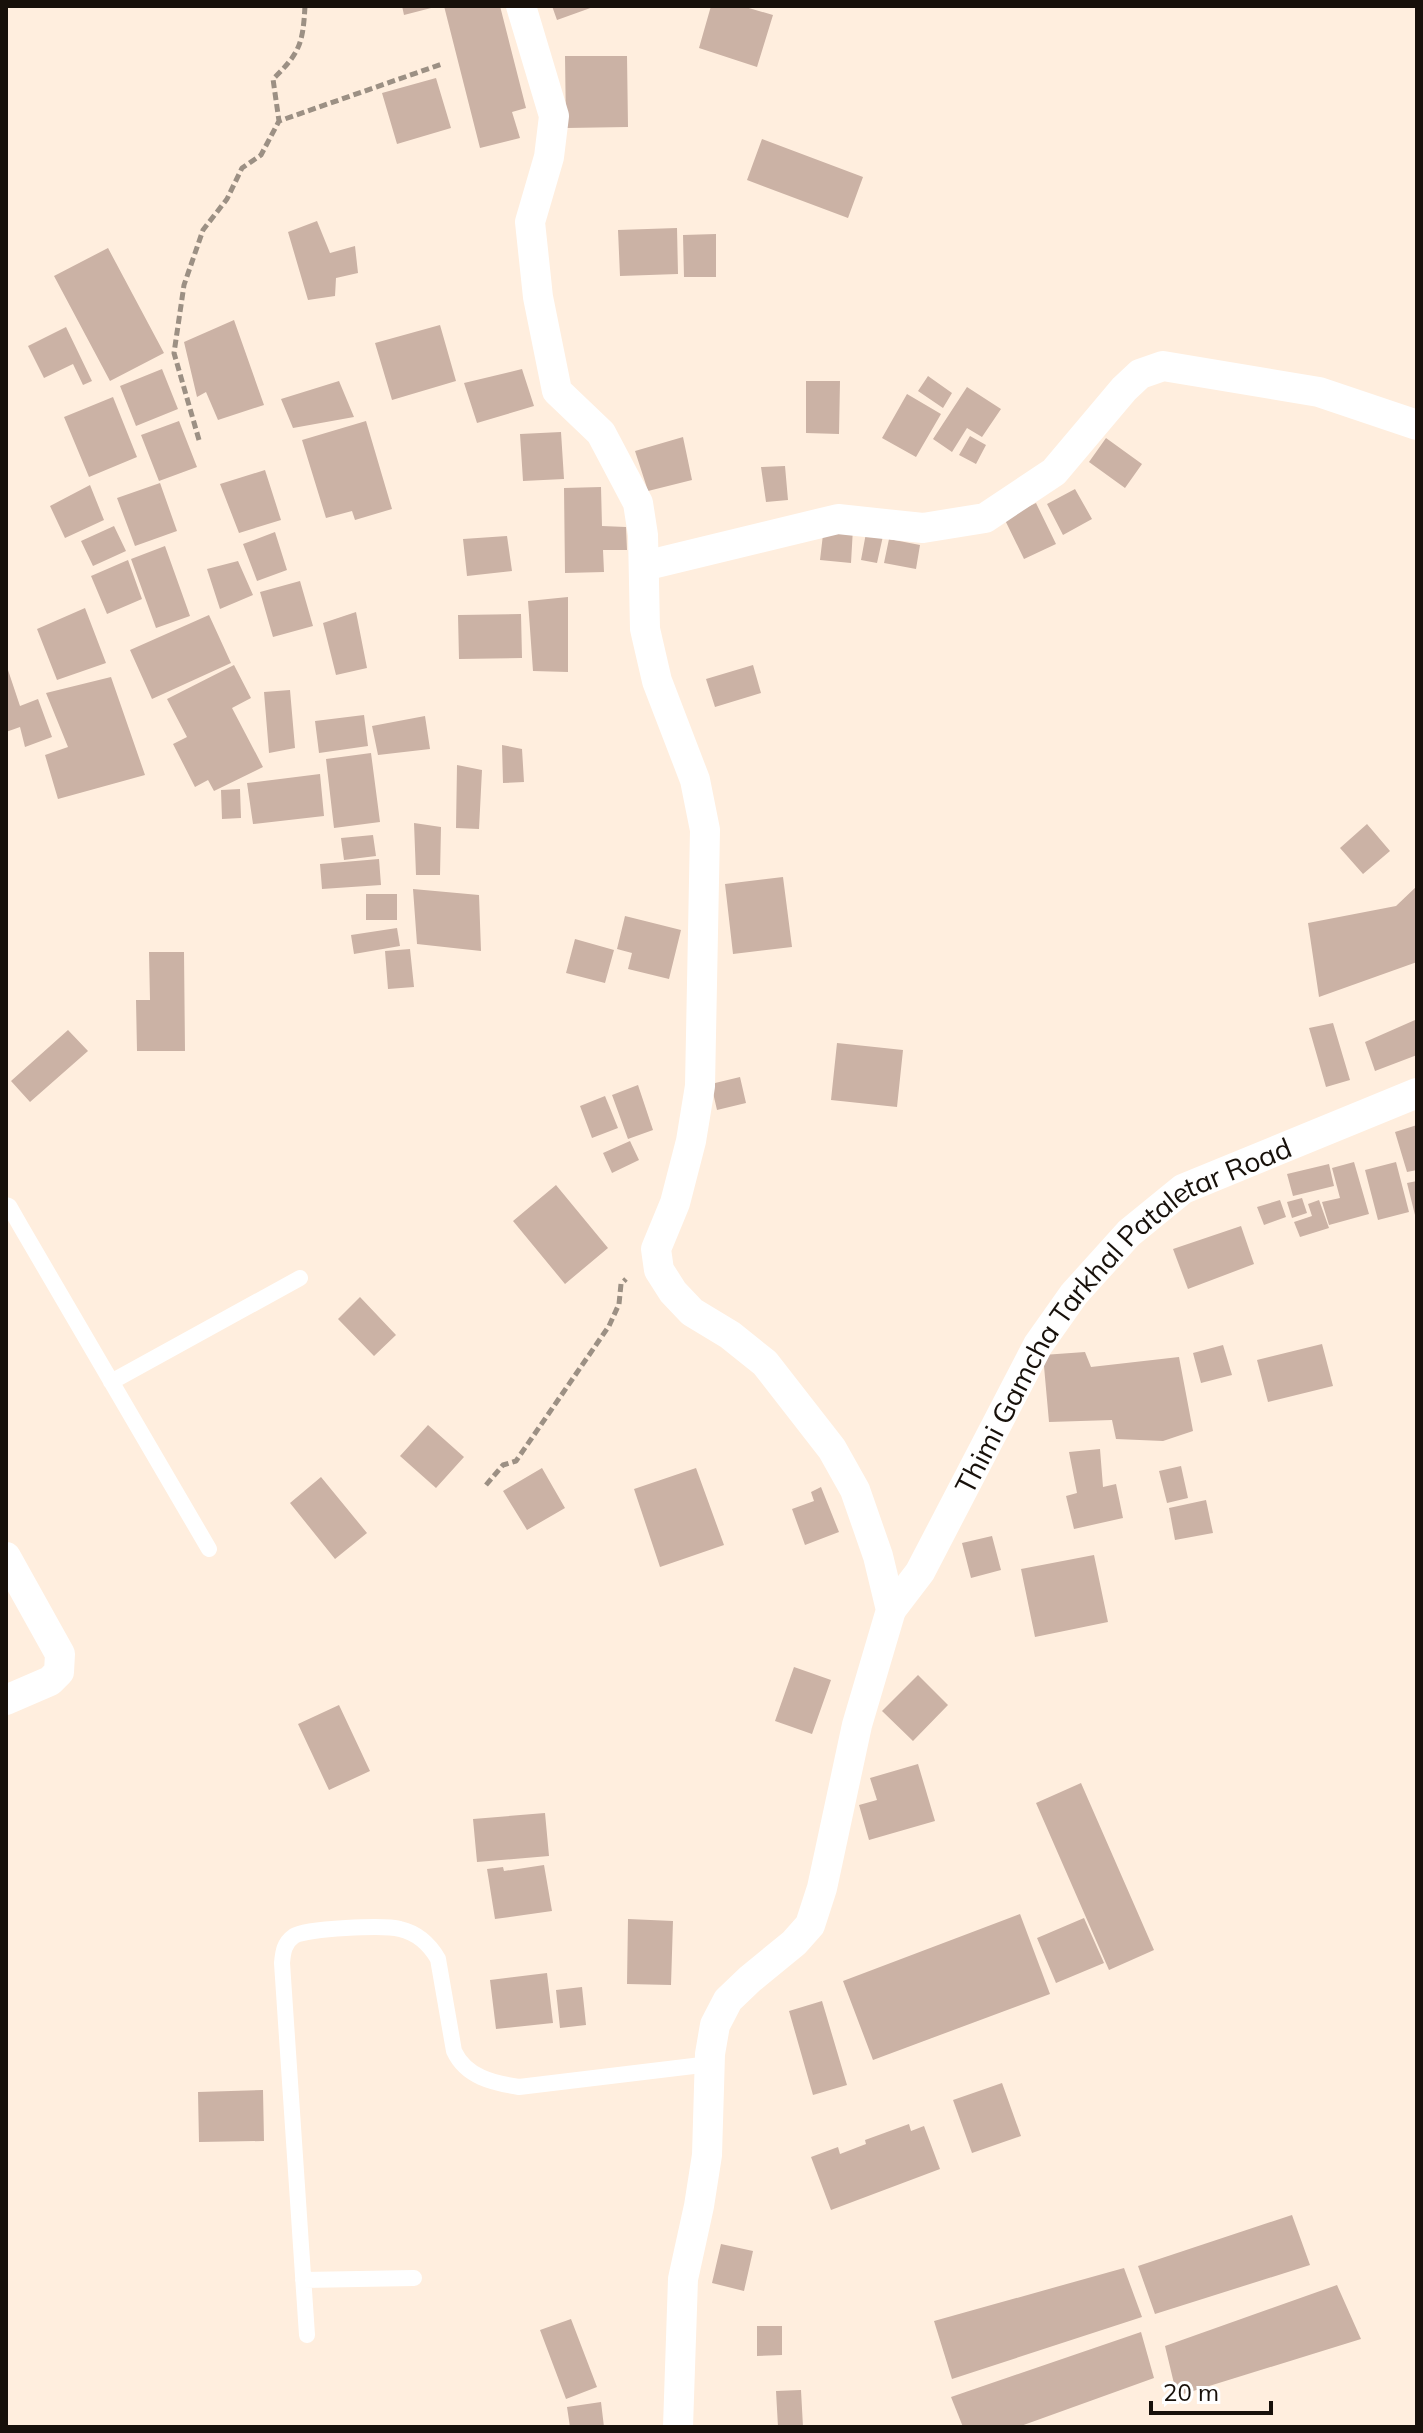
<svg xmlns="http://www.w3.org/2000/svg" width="1423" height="2433" viewBox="0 0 1423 2433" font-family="Mulish,sans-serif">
<rect width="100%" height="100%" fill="#ffeede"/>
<path fill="#cbb2a5" d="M402,6h33v1l-31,8z
M444,6h56l26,102 -14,4 8,26 -40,10z
M552,6h44l-39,14z
M711,6h31l31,9 -16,52 -58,-19z
M565,56h62l1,71 -62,1z
M436,78l15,50 -54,16 -15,-51z
M762,139l101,38 -15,41 -101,-38z
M317,221l13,32 25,-7 3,27 -22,5 -1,18 -27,4 -20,-68z
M677,228l1,46 -58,2 -2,-46z
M716,234v43h-32l-1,-42z
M108,248l56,105 -54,28 -56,-105z
M234,320l30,85 -46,15 -12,-28 -9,5 -13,-55z
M440,325l16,56 -64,19 -17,-57z
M66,327l26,54 -9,4 -10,-21 -29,14 -16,-32z
M162,369l16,40 -42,17 -16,-40z
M522,369l12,37 -57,17 -13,-40z
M928,376l24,17 -9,15 -25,-17z
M339,381l15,36 -61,11 -12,-29z
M806,381h34l-1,53 -33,-1z
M967,387l34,22 -19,28 -15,-9 -15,24 -19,-13z
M907,394l34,20 -25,43 -34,-19z
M113,397l24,60 -48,20 -25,-60z
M179,421l18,46 -38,14 -18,-46z
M366,421l26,88 -37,11 -3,-9 -26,7 -24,-78z
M561,432l3,47 -41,2 -3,-47z
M970,436l16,9 -10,19 -17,-9z
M683,437l9,43 -44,11 -13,-40z
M1106,438l36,26 -17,24 -36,-26z
M785,466l3,34 -22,2 -5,-35z
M265,470l16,50 -42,13 -19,-49z
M160,483l17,48 -42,15 -18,-48z
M90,485l14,35 -39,18 -15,-32z
M601,487l1,39 24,1 1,23h-24l1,22 -39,1 -1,-85z
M1075,489l17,30 -29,16 -16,-31z
M1036,503l20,41 -32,15 -20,-41z
M114,526l12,25 -33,15 -12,-25z
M824,526l29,2 -2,35 -31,-3z
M275,532l12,38 -30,11 -14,-37z
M866,533l17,3 -6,27 -16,-3z
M507,536l5,35 -45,5 -4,-37z
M889,539l31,6 -4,24 -32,-6z
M165,546l25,70 -34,12 -25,-69z
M128,560l14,39 -35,15 -16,-38z
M238,561l15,34 -33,14 -13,-40z
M300,581l13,45 -40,11 -13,-45z
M568,597v75l-35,-1 -5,-70z
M85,608l21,55 -49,17 -20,-51z
M356,612l11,56 -31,7 -13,-52z
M521,614l1,44 -63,1 -1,-44z
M209,615l22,48 -79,36 -22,-49z
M6,664l14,42 18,-7 14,38 -27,10 -5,-20 -14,5z
M234,665l17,33 -19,10 31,59 -49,24 -6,-11 -13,7 -22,-43 14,-7 -20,-38z
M753,665l8,28 -46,14 -9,-28z
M111,677l34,98 -87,24 -13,-44 23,-8 -22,-54z
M290,690l5,58 -26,5 -5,-61z
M364,715l4,31 -49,7 -4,-32z
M425,716l5,33 -52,6 -6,-29z
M502,745l20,4 2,33 -21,1z
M371,753l9,69 -46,6 -8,-69z
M457,765l25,5 -3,59 -23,-1z
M320,774l4,42 -71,8 -6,-41z
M240,789l1,29 -19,1 -1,-29z
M414,823l27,4 -1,48h-24z
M1367,824l23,27 -27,23 -23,-26z
M373,835l3,21 -32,4 -3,-22z
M379,859l2,26 -59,4 -2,-25z
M783,877l9,70 -59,7 -8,-70z
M1417,886v76l-98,35 -11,-74 88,-17z
M413,889l66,6 2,56 -64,-7z
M366,894h31v26h-31z
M625,916l56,14 -12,49 -41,-10 4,-16 -15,-4z
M397,928l3,18 -46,8 -3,-19z
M575,939l39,11 -9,33 -39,-10z
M410,949l4,38 -26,2 -3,-38z
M149,952h35l1,99h-48l-1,-51h14z
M1415,1020l2,6v29l-42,16 -10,-29z
M1333,1023l17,57 -24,7 -17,-59z
M68,1030l20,21 -58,51 -19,-21z
M837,1043l66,7 -6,57 -66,-7z
M740,1077l6,26 -29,7 -6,-26z
M638,1085l15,45 -25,9 -16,-44z
M605,1096l13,32 -26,10 -12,-32z
M1417,1125v45l-10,2 -12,-40z
M630,1141l9,19 -27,13 -9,-20z
M1354,1162l15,52 -40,11 -7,-23 18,-4 -8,-30z
M1396,1162l13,50 -31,8 -13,-50z
M1329,1164l5,22 -41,10 -6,-22z
M1417,1181v38h-1l-9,-36z
M556,1185l52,63 -43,36 -52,-63z
M1302,1198l5,15 -15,5 -5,-16z
M1280,1200l6,17 -22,8 -7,-18z
M1319,1200l10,28 -29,9 -6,-15 18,-6 -4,-12z
M1241,1226l13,38 -66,25 -15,-40z
M360,1297l36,38 -22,21 -36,-37z
M1322,1344l11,42 -65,16 -11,-42z
M1223,1345l9,30 -31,8 -8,-30z
M1085,1352l6,15 88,-10 14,74 -30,10 -47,-2 -4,-19 -63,2 -6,-67z
M428,1425l36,32 -28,31 -36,-32z
M1100,1449l3,38 13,-3 7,34 -49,11 -8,-33 11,-3 -8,-41z
M1181,1466l7,32 -21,5 -8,-32z
M542,1468l23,40 -38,22 -24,-39z
M696,1468l28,77 -64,22 -26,-78z
M321,1477l46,56 -32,26 -45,-56z
M821,1487l18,45 -34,13 -13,-36 22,-8 -3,-9z
M1206,1500l7,33 -38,7 -6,-32z
M992,1536l9,34 -30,8 -9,-35z
M1094,1555l14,67 -73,15 -14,-68z
M794,1667l37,13 -19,54 -37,-13z
M918,1675l30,30 -35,36 -31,-30z
M339,1705l31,66 -41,19 -31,-66z
M918,1764l17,57 -66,19 -10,-35 18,-5 -7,-22z
M1081,1783l73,167 -45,20 -73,-167z
M545,1813l4,43 -72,6 -4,-43z
M544,1865l8,46 -57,8 -8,-50 16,-2 1,4z
M1020,1914l30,80 -177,66 -30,-79z
M1084,1918l20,45 -48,20 -19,-45z
M628,1919l45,2 -2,64 -44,-1z
M547,1973l6,50 -57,6 -6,-49z
M582,1987l4,38 -26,3 -4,-38z
M822,2001l25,84 -34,10 -24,-84z
M1002,2083l19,53 -49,17 -19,-53z
M263,2090l1,51 -65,1 -1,-50z
M909,2124l2,7 13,-5 16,43 -109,41 -20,-53 27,-10 2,7 26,-10 -1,-4z
M1292,2215l18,50 -155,49 -17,-48z
M721,2244l32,7 -9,40 -32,-8z
M1124,2268l18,49 -190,62 -18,-58z
M1337,2285l24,54 -184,57 -12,-50z
M571,2319l26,68 -31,12 -26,-69z
M757,2326h25v29l-25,1z
M1141,2332l13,46 -136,49h-55l-12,-30z
M801,2390l2,37h-25l-2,-36z
M601,2402l3,25h-34l-3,-20z"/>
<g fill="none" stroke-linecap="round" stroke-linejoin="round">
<path stroke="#9c9084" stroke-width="5" stroke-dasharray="8 4" stroke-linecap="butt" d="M305,6c-2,37 -5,47 -32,73l6,42 163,-57
M199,440l-25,-87 10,-68 19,-55 24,-31 15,-31 19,-13 18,-34
M486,1485l17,-20 13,-4 93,-135 10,-22 2,-20 5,-5"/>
<path stroke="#fff" stroke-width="16" d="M6,1205l3,1 12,21 188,322
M111,1382l189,-104
M303,2280l111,-2
M307,2335l-25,-372c1,-11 2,-20 12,-27 12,-8 91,-11 106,-7 17,4 30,16 38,30l16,92c12,26 39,32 65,36l191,-23"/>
<g stroke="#fff" stroke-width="30">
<path d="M521,6l33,110 -5,41 -19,65 8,75 19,94 44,42 37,70 5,32 2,94 12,52 38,99 10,50 -5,256 -9,55 -16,62 -19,46 3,21 14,22 19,20 38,23 35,28 67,86 23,41 23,66 13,54 -34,115 -35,163 -12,37 -16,18 -44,36 -22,21 -13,25 -5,29 -3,101 -8,51 -16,73 -5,148"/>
<path d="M644,566l194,-47 85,9 62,-10 69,-46 70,-83 16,-15 23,-8 156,26 98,33"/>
<path d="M6,1557l54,97 -1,18 -9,9 -44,19"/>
<path id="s1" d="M891,1610l29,-38 118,-227 36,-51 55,-61 54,-44 234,-96"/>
</g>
</g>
<g text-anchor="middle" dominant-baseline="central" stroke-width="6" stroke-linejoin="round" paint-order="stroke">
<g font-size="28" fill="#17100a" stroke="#fff">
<text stroke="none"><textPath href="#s1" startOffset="386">Thimi Gamcha Tarkhal Pataletar Road</textPath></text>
</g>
</g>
<rect width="1423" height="2433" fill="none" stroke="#17100a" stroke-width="16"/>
<path d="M1151 2401v12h120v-12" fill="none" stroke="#17100a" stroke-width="4"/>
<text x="1163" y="2401" font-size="24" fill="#17100a" stroke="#ffffff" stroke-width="6" paint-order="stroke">20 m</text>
</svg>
